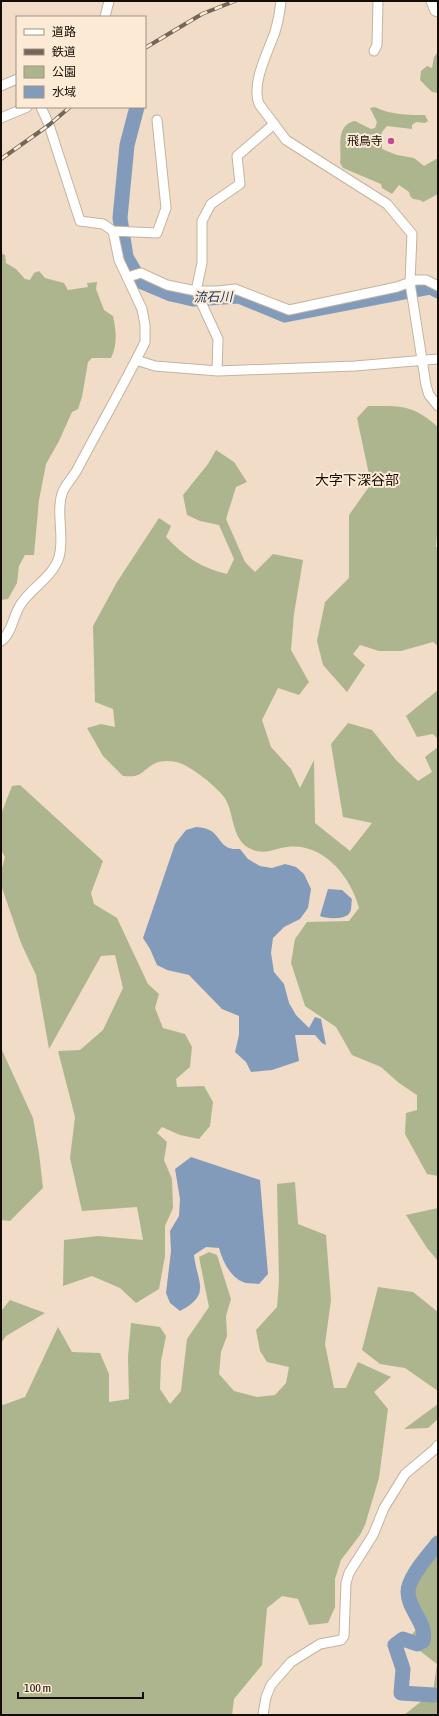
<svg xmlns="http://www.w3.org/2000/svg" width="439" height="1716" viewBox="0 0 439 1716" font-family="'Asap Condensed','Noto Sans JP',sans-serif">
<rect width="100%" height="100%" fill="#f0dcc7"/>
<path fill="#adb58f" d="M438,52v41l-6,-1 -12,-12 1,-9 6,-5 5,2 2,-11z
M375,107c16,8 33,8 50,8l3,6 -3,2 -9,-1 -4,3v4l-25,-3 -5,6v17l15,6 17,3 10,8 14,-8v36l-15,8 -3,-2 -7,-1 -3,-3 -1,-4 -10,-7 -7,9 -10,-6 -1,-4 -38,-16 -3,-5c2,-15 -5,-38 15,-42l16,8 4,-1 2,-6 -7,-14z
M1,253l4,2 1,8 10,6 9,10 5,1 4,-7 5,-2 6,7 19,5 4,7 20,-3 -1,-4 10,-1 -1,7 8,21 9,6c3,15 5,27 -2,42h-19l-4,4 -6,35 -4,12 -6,3 -13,29 -13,23 -7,36 -5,55h-9l-6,11 -2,17 -9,16 -7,1z
M368,406c33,0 44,-2 70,21v95l-2,25h2v99l-5,-4 -32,9h-22l-19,-6 -7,9 12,11 -18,27 -24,-27 -6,-24 8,-39 24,-24v-63l22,-31 -14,-66z
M216,450l18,12 13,20 -11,5 -10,32 19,43 10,10 18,-18 30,6 -9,54 -3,36 18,32 -10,13 -21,-7 -16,32 9,27 20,22 9,19 14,-28 1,63 35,28 22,-28 -29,-6 -12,-73 17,-21 24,7 24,30 22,21 14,-9 -7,-15 13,-10v429l-11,-2 -22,-40 1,-21 11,-3v-15l-18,-12 -18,-16 -29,-12 -16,-28 -31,-21 -14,-43 4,-24 12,-17 42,-1 10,-13c-8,-31 -36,-66 -72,-61 -14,2 -24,9 -38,1 -17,-9 -15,-33 -23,-48 -6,-11 -37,-36 -50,-38 -10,-2 -21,-1 -28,6 -3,2 -7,6 -10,7 -4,2 -11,1 -15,1l-20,-20 -16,-28 14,-4 14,3 -2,-18 -18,-7 -2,-76 24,-44 42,-64 12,8 -5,11c18,19 35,31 61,37l7,-15 -15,-34 -19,-4 -13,-6 -4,-20 25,-31z
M438,690v49l-5,-5 -16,3 -11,-21z
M20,785l83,76 -12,32 3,11 23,14 31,66 11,10 -4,14 8,20 22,6 7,13 -2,20 -14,12 1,8 27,-1 9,16 -3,24 -11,13 -19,-4 -18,-8 -5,6 10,9 -3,18 8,19 1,29 -8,18v30l-6,33 -23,14 -16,-15 -28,-12 -29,10 1,-46 34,-4 45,4 -6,-33 -55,4 -12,-53 5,-41 -17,-66 22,-1 23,-20 20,-42 -8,-33 -14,1 -52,93 -13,-74 -15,-32 -20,-58v-13l4,-15 -4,-7v-36l11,-28z
M1,1048l32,70 6,35 4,35 -33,33 -9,-1z
M295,1182l3,42 28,11 5,65 -6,44 9,44h12l12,-26 33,15 -17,15 14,17 -9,69 -14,47 -5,10 -19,25 -6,19v28l-7,16 -19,2 -11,-26 -16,-3 -15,12 -5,57 -28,34 -2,16h-231v-312l2,2 22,-8 33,-70 14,25 28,1 9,21v28l20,-3 -1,-42 3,-34 29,4 6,9 -5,25 -1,28 10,15 11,-13 6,-52 22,-32 -10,-50 10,-5 8,3 14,44 -5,17 1,20 -6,16 -2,22 15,17 23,6 18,-2 11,-12 3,-16 -22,-5 -7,-11 -4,-21 21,-23 2,-25 -2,-98z
M438,1208v53l-11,-13 -21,-33z
M378,1287l35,5 25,20v79l-33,-23 -25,-4 -18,-14z
M10,1300l35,13 -39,23 -5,7v-32z
M438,1404v15l-10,9 -24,1z
M438,1555v160h-34l29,-23 4,-28 -30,-23 15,-19 -13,-26 17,-34z"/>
<path fill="#839bbb" d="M196,827c29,1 18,24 44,22l8,10 12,7 12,2 13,-4 11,3 8,7 7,15 -3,19 -8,11 -16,8 -11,11 -2,15 3,19 10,12 5,19 7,12 13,13 6,-11 6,2 5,26 -4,-2 -7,-8h-20l4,26 -27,9 -21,2 -5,-10 -11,-10 4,-17v-19l-17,-7 -33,-34 -22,-5 -10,-5 -7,-16 -7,-11 32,-94 11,-14z
M328,889l14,1 10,9c-1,4 0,10 -2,13 -3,8 -23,7 -30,4z
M191,1157l69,23 8,94 -9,10c-5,-1 -12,0 -16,-2 -13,-5 -21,-22 -24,-34l-13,-1 -12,8c3,28 18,39 -14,56l-10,-8 -4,-10 5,-42 -1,-20 9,-15 1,-17 -5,-30z"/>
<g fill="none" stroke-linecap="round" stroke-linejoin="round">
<path stroke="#839bbb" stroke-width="15" d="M137,107l-10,38 -7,73 6,39 14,24 31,13 22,5 46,-3 46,19 146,-28 7,4
M434,1695l-33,-2 2,-24 -8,-24 8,-6 14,5 6,-3c5,-17 -15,-31 -15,-49 0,-15 21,-37 30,-49"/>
<g stroke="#c5b39f" stroke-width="11">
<path id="minor" d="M281,1c-1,10 -3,21 -6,31 -7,20 -24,51 -16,72l27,36 101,64 25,30 -2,49 16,102 3,10 9,11
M431,1l4,10 3,1
M105,17l4,-16
M374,51l3,-6 1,-44
M1,86l16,-7
M1,118l26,-11
M113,231l44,2 9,-25 -9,-88
M128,277l13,-4 26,12 29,6h22l17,-2 54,21 108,-23 19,-7h10l12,6
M136,360l19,6 63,5 137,-5 83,-7
M217,371l1,-32 -22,-48 6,-28v-42l9,-17 29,-20 -3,-28 36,-31
M1,641c11,-7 12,-26 20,-37 10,-16 32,-27 38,-47 6,-21 -4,-46 4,-66 4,-8 11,-15 15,-23 22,-42 46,-83 67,-126v-17l-3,-16 -23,-49 -6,-29 -10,-7 -23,-3 -31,-96 -8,-18
M263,1715l3,-18 5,-12 20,-23 29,-18 21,-4 3,-4 2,-53 3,-10 24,-38 11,-27 21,-34 30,-25 3,-4"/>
</g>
<use href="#minor" stroke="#fff" stroke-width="9"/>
<g stroke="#73675a" stroke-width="4">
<path id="rail" d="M145,48l57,-34 33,-13
M1,159l48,-34 21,-18"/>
</g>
<use href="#rail" stroke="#fdead4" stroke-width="2.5" stroke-dasharray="8" stroke-linecap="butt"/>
</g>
<circle fill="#c54999" stroke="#fdead4" stroke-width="1.5" cx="391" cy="141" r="4"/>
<g text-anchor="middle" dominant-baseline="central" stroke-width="4" stroke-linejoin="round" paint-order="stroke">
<g font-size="12" fill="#130d06" stroke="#fdead4" text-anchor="end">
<text x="383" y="141">飛鳥寺</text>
</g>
<g font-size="13" font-style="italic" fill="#173963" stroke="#fdead4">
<text transform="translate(213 297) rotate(-1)">流石川</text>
</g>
<g font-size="14" fill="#130d06" stroke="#fdead4">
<text x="357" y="480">大字下深谷部</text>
</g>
</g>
<rect width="439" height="1716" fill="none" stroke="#130d06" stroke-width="4"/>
<rect x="16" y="16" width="130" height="92" fill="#fdead4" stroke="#9f9282"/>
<rect x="24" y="29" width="20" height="6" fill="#ffffff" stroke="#9f9282"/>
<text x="52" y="36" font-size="12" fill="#130d06">道路</text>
<rect x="24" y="49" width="20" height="6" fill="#73675a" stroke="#9f9282"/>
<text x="52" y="56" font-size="12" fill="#130d06">鉄道</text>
<rect x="24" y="66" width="20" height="12" fill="#adb58f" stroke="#9f9282"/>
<text x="52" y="76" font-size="12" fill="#130d06">公園</text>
<rect x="24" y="86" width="20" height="12" fill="#839bbb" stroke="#9f9282"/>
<text x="52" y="96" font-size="12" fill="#130d06">水域</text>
<path d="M18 1692v6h125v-6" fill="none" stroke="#130d06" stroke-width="2"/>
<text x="24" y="1692" font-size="12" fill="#130d06" stroke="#fdead4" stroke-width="3" paint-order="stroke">100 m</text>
</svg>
